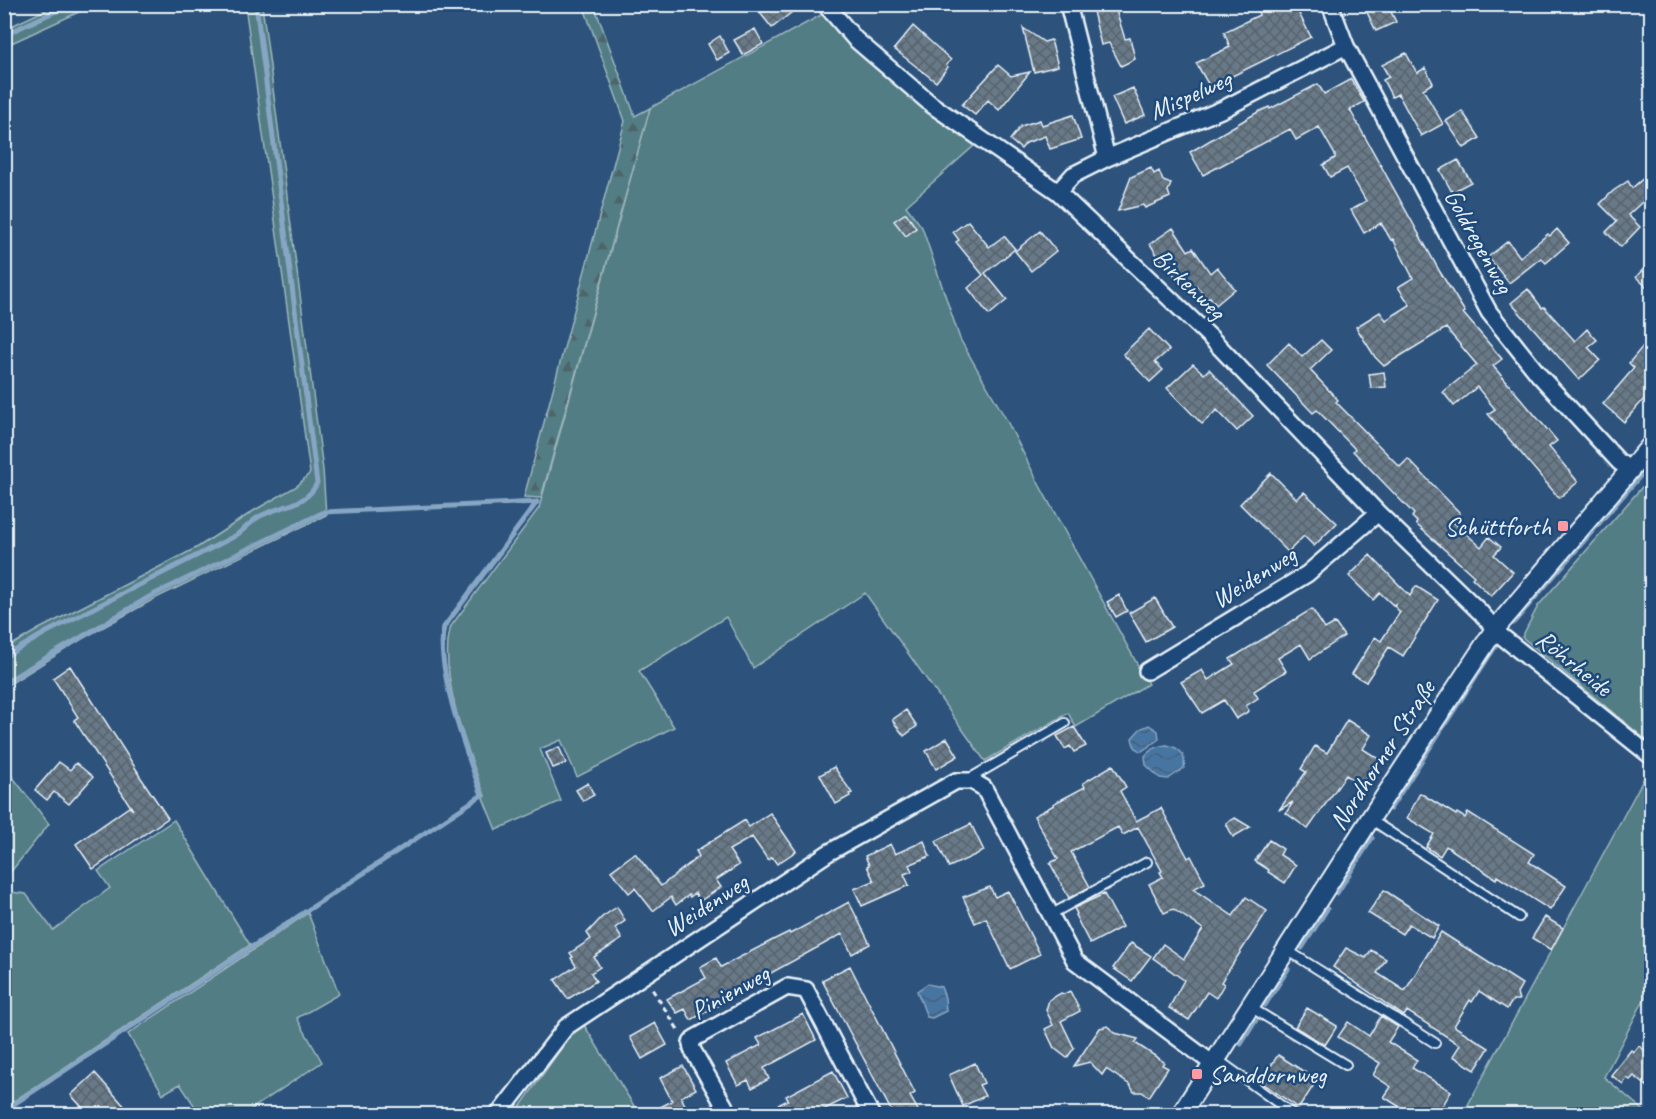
<svg xmlns="http://www.w3.org/2000/svg" width="1656" height="1119" viewBox="0 0 1656 1119" font-family="Caveat,sans-serif">
<defs>
<pattern id="forest-firs" width="22" height="20" patternUnits="userSpaceOnUse" patternTransform="scale(1.5)"><rect width="22" height="20" fill="#537d84"/><path d="M5 1l3.5 6h-7zM16 11l3.5 6h-7z" fill="#4d656a"/></pattern>
<pattern id="water-waves" width="16" height="10" patternUnits="userSpaceOnUse" patternTransform="scale(1.5)"><rect width="16" height="10" fill="#4674a2"/><path d="M0 5q4-4 8 0t8 0" fill="none" stroke="#465e76"/></pattern>
<pattern id="building-cross-hatch" width="8" height="8" patternUnits="userSpaceOnUse" patternTransform="scale(1.5)"><rect width="8" height="8" fill="#677988"/><path d="M0 0l8 8M0 8l8-8" fill="none" stroke="#58636c"/></pattern>
</defs>
<rect width="100%" height="100%" fill="#2d537d"/>
<filter id="ink" filterUnits="userSpaceOnUse"><feTurbulence type="fractalNoise" baseFrequency=".0167" numOctaves="2"/><feDisplacementMap in="SourceGraphic" scale="12" xChannelSelector="R" yChannelSelector="G"/><feConvolveMatrix kernelMatrix="1 2 1 2 8 2 1 2 1" color-interpolation-filters="sRGB"/></filter>
<g filter="url(#ink)">
<path fill="#537d84" stroke="#9eb7be" stroke-width="1.5" d="M56,5h38l-89,41v-17z
M245,5h17l61,465 3,45 -172,84 -72,40 -77,48v-38l34,-20 159,-82 57,-37 42,-24 13,-13z
M823,14c45,50 97,93 152,131l-69,61 16,21 38,112 46,80 34,67 108,198 -72,43 -8,-14 -83,48 -120,-168 -112,75 -27,-51 -87,54 35,56 -97,50 -16,-37 -21,9 21,52 -65,29 -13,-32 2,-2c-17,-44 -48,-124 -34,-170l88,-118 111,-400z
M1642,487l10,6 -1,251 -129,-107 16,-31z
M1651,765v221l-47,91 44,37h-185z
M5,767l44,57 -44,55z
M174,820l76,125 -239,158 -6,-2v-205l6,-4 15,2 27,36 57,-42 -12,-17z
M308,913l31,81 -42,24 25,44 -78,52h-44l-20,-30 -17,10 -35,-60z
M584,1025l55,89h-124l54,-77z"/>
<path fill="url(#forest-firs)" stroke="#9eb7be" stroke-width="1.5" d="M583,5h11l41,111 15,-8 -109,390 -17,-1 101,-376z"/>
<path fill="url(#water-waves)" stroke="#87a6c4" stroke-width="1.5" d="M1149,725l9,6 1,8 -17,12c-7,0 -9,-7 -10,-13l8,-9z
M1167,745c13,3 19,9 17,23l-16,11 -8,-1 -14,-13 -1,-9c7,-8 12,-10 22,-11z
M927,984l14,3 4,11 1,13 -14,7 -5,-1 -10,-26z"/>
<g fill="none" stroke-linecap="round" stroke-linejoin="round">
<path stroke="#87a6c4" stroke-width="5" d="M4,35l67,-31
M1513,623l139,-161
M4,657l43,-25 188,-96c8,-5 15,-13 22,-18 20,-13 49,-10 60,-35l-61,-479
M4,683l147,-87 173,-84 213,-10
M1390,809l105,-162
M1337,893l35,-55
M1302,948l25,-39
M1265,1005l23,-36
M1241,1044l15,-24
M4,1104l7,2 471,-311c-14,-38 -48,-130 -38,-168l93,-125"/>
</g>
<path fill="url(#building-cross-hatch)" stroke="#e8f1f8" stroke-width="1.5" d="M753,4h49l-30,24z
M1104,4h10l11,35 5,-1 5,21 -14,7 -12,-23 -8,2 -9,-38z
M1256,4h38l17,33 -101,50 -14,-24 34,-16 -6,-15 35,-17z
M1374,4h13l9,18 -20,9 -11,-23z
M913,26l38,34 -5,5 2,2 -12,15 -42,-33z
M1023,28l21,14 7,-2 7,26 -24,6z
M755,29l8,15 -20,11 -9,-15z
M720,36l9,17 -12,7 -9,-16z
M1406,53l11,20 8,-5 8,15 -10,6 20,35 -22,12 -23,-42 -6,3 -9,-17 6,-3 -7,-12z
M998,65l13,11 19,-4 -31,38 -11,-10 -13,15 -13,-10z
M1351,79l13,23 -14,8 90,162 25,40 -2,1 39,46 -9,7 64,75 -8,6 29,35 -19,16 -71,-84 7,-5 -18,-22 -23,19 -11,-14 34,-27 -31,-37 -62,38 -9,-9 -19,-30 24,-15 6,8 24,-15 -12,-18 15,-9 -20,-39 -2,1 -10,-17 -17,10 -13,-23 15,-9 -19,-33 -17,9 -7,-12 12,-7v-3l-16,-28 -23,13 -6,-11 -87,46 -13,-23 68,-40 11,-5 1,2 48,-25 6,10z
M1133,88l12,27 -21,9 -12,-27z
M1462,111l18,27 -16,10 -18,-27z
M1073,115l8,24 -31,10 -5,-13 -19,7 -5,6 -11,-9 11,-14 19,-6 2,5z
M1458,160l13,22 -19,10 -12,-22z
M1151,168l3,6 5,-3 4,10 8,3 -3,7 2,6 -25,11 -2,-3 -25,6 13,-34z
M1645,177l7,7v9l-24,22 12,12 -19,20 -15,-15 11,-11 -17,-17 13,-13 15,-10 4,7z
M906,213l10,15 -10,8 -12,-15z
M968,221l21,26 15,-11 11,13 -30,24 22,27 -18,15 -21,-27 15,-13 -27,-33 3,-2 -6,-8z
M1173,228l15,23 5,-3 17,25 7,-6 18,22 -19,16 -6,-8 -2,2 -12,-14 -8,7 -21,-26 -2,1 -15,-23z
M1557,229l12,14 -23,20 -5,-5 -32,25 -21,-26 20,-16 12,16 28,-23 2,2z
M1040,231l16,20 -25,20 -16,-20z
M1652,260v32l-16,-15z
M1528,289l14,19 2,-1 31,34 12,-12 10,11 -9,7 12,13 -21,20 -68,-77z
M1149,329l20,21 -14,12 8,8 -13,12 -27,-28z
M1321,340l10,10 -21,20 28,30 -2,2 64,65 8,-8 52,54 -7,9 28,25 8,-10 12,10 -7,8 19,17 -22,24 -19,-18 2,-2 -58,-52 1,-2 -5,-5 2,-3 -61,-63 2,-2 -38,-39 -4,3 -46,-48 22,-22 13,14z
M1644,345l8,6v39l-28,32 -21,-18 31,-36 -5,-5z
M1193,364l11,10 5,-5 44,47 -16,15 -20,-21 -15,14 -35,-36z
M1384,372l2,15 -15,1 -2,-14z
M1271,473l26,26 7,-7 33,31 -23,23 -10,-10 -16,16 -48,-48z
M1370,555l40,41 6,-10 22,14 -35,56 -14,-9 -23,35 -14,-8 23,-37 6,4 19,-29 -6,-6 2,-3 -3,2 -13,-12 -7,7 -24,-24z
M1119,595l8,16 -11,6 -9,-15z
M1155,598l17,29 -26,15 -17,-29z
M1312,609l13,20 10,-6 9,13 -34,23 -9,-15 -23,14 8,13 -32,20 4,7 -12,8 3,5 -13,8 -12,-19 -22,13 -21,-31 21,-12 6,10 26,-16 -4,-5z
M70,666l68,106h-1l31,46 -75,51 -17,-25 53,-37 4,3 -59,-90 4,-3 -25,-39z
M906,710l11,16 -13,10 -12,-16z
M1347,720l24,15 -8,14 16,10 -17,26 -16,-10 -38,54 -22,-16 7,-11 -14,8 27,-38 -5,-3 14,-23 12,7z
M1074,727l12,19 -12,6 -4,-6 -5,3 -8,-13z
M947,738l11,18 -22,13 -10,-18z
M559,747l7,16 -13,5 -7,-15z
M59,762l11,8 6,-7 17,14 -24,27 -15,-12 -7,8 -12,-10z
M1113,765l13,22 -6,4 16,30 25,-13 27,50 3,-2 14,27 -12,6 40,27 13,-19 21,14 -46,71 3,2 -8,14 -9,-6 -18,28 -20,-12 15,-28 -31,-22 10,-14 21,15 19,-30 -30,-20 -9,4 -15,-29 14,-7 -3,-5 2,-1 -24,-44 -15,8 -5,-8 -47,25 19,35 -21,11 -19,-35 8,-4 -24,-43 20,-11 -1,-1 32,-17 -2,-4z
M834,767l18,26 -3,1 1,2 -14,8 -16,-29z
M588,783l6,12 -11,6 -7,-11z
M1420,793l36,22 1,-2 8,5 3,-6 66,42 -5,8 37,24 -16,24 -53,-34 -1,3 -50,-33 -6,10 -14,-9 8,-13 -27,-16z
M770,813l26,38 -19,13 -5,-7 -4,3 -16,-23 -23,13 10,15 -23,15 5,7 -21,14 -5,-8 -5,4 -1,-2 -13,10 -5,-8 -18,14 -18,-23 -6,5 -18,-22 24,-18 26,33 38,-30 -3,-5 49,-31 4,7z
M1235,818l15,9 -17,10 -7,-14z
M971,824l13,27 -35,16 -13,-26z
M1269,840l14,9 -3,6 16,10 -11,18 -17,-11 1,-2 -14,-9z
M924,841l6,15 -21,9 3,6 -8,3 5,11 -47,21 -8,-17 20,-8 -7,-15 2,-1 -4,-9 25,-12 5,10z
M990,887l5,10 13,-6 32,63 -30,15 -24,-51 -11,5 -12,-26z
M1384,890l55,36 -7,12 -23,-14 -7,10 -34,-21z
M1104,894l18,33 -32,17 -15,-29 2,-1 -3,-6z
M849,902l21,42 -18,10 -10,-20 -84,46 1,2 -40,20 2,2 -30,16 -6,-11 -8,4 -10,-14 39,-21 -6,-11 16,-9 5,9 52,-27 16,-8 1,2z
M617,907l8,14 -10,7 7,11 -28,18 6,10 -9,6 5,8 -28,18 -13,-19 21,-14 -5,-8 2,-1 -3,-4 21,-14 -4,-6 15,-16z
M1545,917l18,11 -12,22 -19,-12z
M1441,932l81,52 -5,9 2,7h-6l-6,9 -28,-18 -7,11 -2,-2 -16,26 35,22 -14,22 -22,-14 7,-11 -53,-34 -3,5 -71,-49 13,-19 20,10 5,-8 15,9 -9,14 28,18z
M1131,943l20,13 -19,25 -19,-13z
M850,966l65,127 -5,3 10,18h-27l-71,-134z
M1070,991l10,20 -19,10 13,27 -7,10 -13,-10 -9,-19 8,-4 -7,-15 3,-10 12,-7 3,1z
M1307,1008l30,18 -12,19 -30,-18z
M803,1014l13,26 -52,28 5,11 -17,9 -4,-8 -10,5 -12,-22 35,-18 -4,-7z
M1381,1016l17,11 -10,15 29,18 -5,8 39,23 -13,23h-7l-14,-8 -6,8 -27,-17 7,-10 -18,-12 7,-12 -42,-26 10,-15 21,14z
M655,1023l12,22 -25,14 -12,-22z
M1108,1026l7,7 23,6 -3,4 29,19 -2,3 6,3 -19,29 -7,-5h-8l-4,-7 -24,-16 -4,6 -12,-13 -16,4 26,-38z
M1639,1046l13,9v35l-18,-14 -4,4 -3,-2 -4,6 -12,-9 20,-25 3,2z
M1278,1055l39,25 -18,28 -39,-26z
M975,1063l9,20 -5,2 6,11 -22,10 -14,-31z
M683,1066l13,23 -15,8 6,12 -9,5h-31l25,-13 -12,-23z
M833,1071l14,27 -32,16h-55l28,-14 -2,-4z
M95,1073l31,35 -7,6h-31l-17,-19z"/>
<g fill="none" stroke-linecap="round" stroke-linejoin="round">
<g stroke="#e8f1f8" stroke-width="12">
<path id="service" d="M972,781l2,-5 91,-53
M1370,819l149,98
M1050,915l97,-53
M1287,950l148,93
M1250,1007l96,58
M1217,1059l76,55"/>
</g>
<g stroke="#e8f1f8" stroke-width="20">
<path id="minor" d="M825,4l30,35 77,66 126,87 151,144 169,177 103,100 19,22 152,122
M1068,4l39,154
M1330,4l16,42 143,266 50,63 80,87 10,7
M1058,192l15,-17 34,-17 116,-49 123,-63
M1147,671l160,-97 71,-61
M499,1114l67,-87 262,-174 128,-72h16l12,7 91,173 138,103
M729,1114l-37,-65 -1,-6 4,-5 92,-51 19,3 65,124"/>
</g>
<g stroke="#e8f1f8" stroke-width="22">
<path id="tertiary" d="M1181,1114l189,-295 125,-190 157,-185"/>
</g>
<path stroke="#e8f1f8" stroke-width="3" stroke-dasharray="6 4.5" stroke-linecap="butt" d="M652,989l27,42"/>
<use href="#service" stroke="#1f4a7a" stroke-width="8"/>
<use href="#minor" stroke="#1f4a7a" stroke-width="15"/>
<use href="#tertiary" stroke="#1f4a7a" stroke-width="18"/>
</g>
</g>
<g fill="#ff9aa2" stroke="#1f4a7a" stroke-width="2">
<rect x="1557" y="520" width="12" height="12" rx="3"/>
<rect x="1191" y="1068" width="12" height="12" rx="3"/>
</g>
<g text-anchor="middle" dominant-baseline="central" stroke-width="5" stroke-linejoin="round" paint-order="stroke">
<g font-size="26" fill="#e8f1f8" stroke="#1f4a7a">
<text transform="translate(1190 95) rotate(-24)">Mispelweg</text>
<text transform="translate(1479 241) rotate(61)">Goldregenweg</text>
<text transform="translate(1189 284) rotate(44)">Birkenweg</text>
<text transform="translate(1254 577) rotate(-32)">Weidenweg</text>
<text transform="translate(1574 663) rotate(39)">Röhrheide</text>
<text transform="translate(1382 755) rotate(-57)">Nordhorner Straße</text>
<text transform="translate(706 905) rotate(-33)">Weidenweg</text>
<text transform="translate(730 992) rotate(-29)">Pinienweg</text>
</g>
<g font-size="26" fill="#e8f1f8" stroke="#1f4a7a" text-anchor="end">
<text x="1551" y="526">Schüttforth</text>
<text x="1209" y="1074" text-anchor="start">Sanddornweg</text>
</g>
</g>
<rect width="1656" height="1119" fill="none" stroke="#1f4a7a" stroke-width="24"/>
<rect x="12" y="12" width="1632" height="1095" fill="none" stroke="#e8f1f8" stroke-width="2" filter="url(#ink)"/>
</svg>
